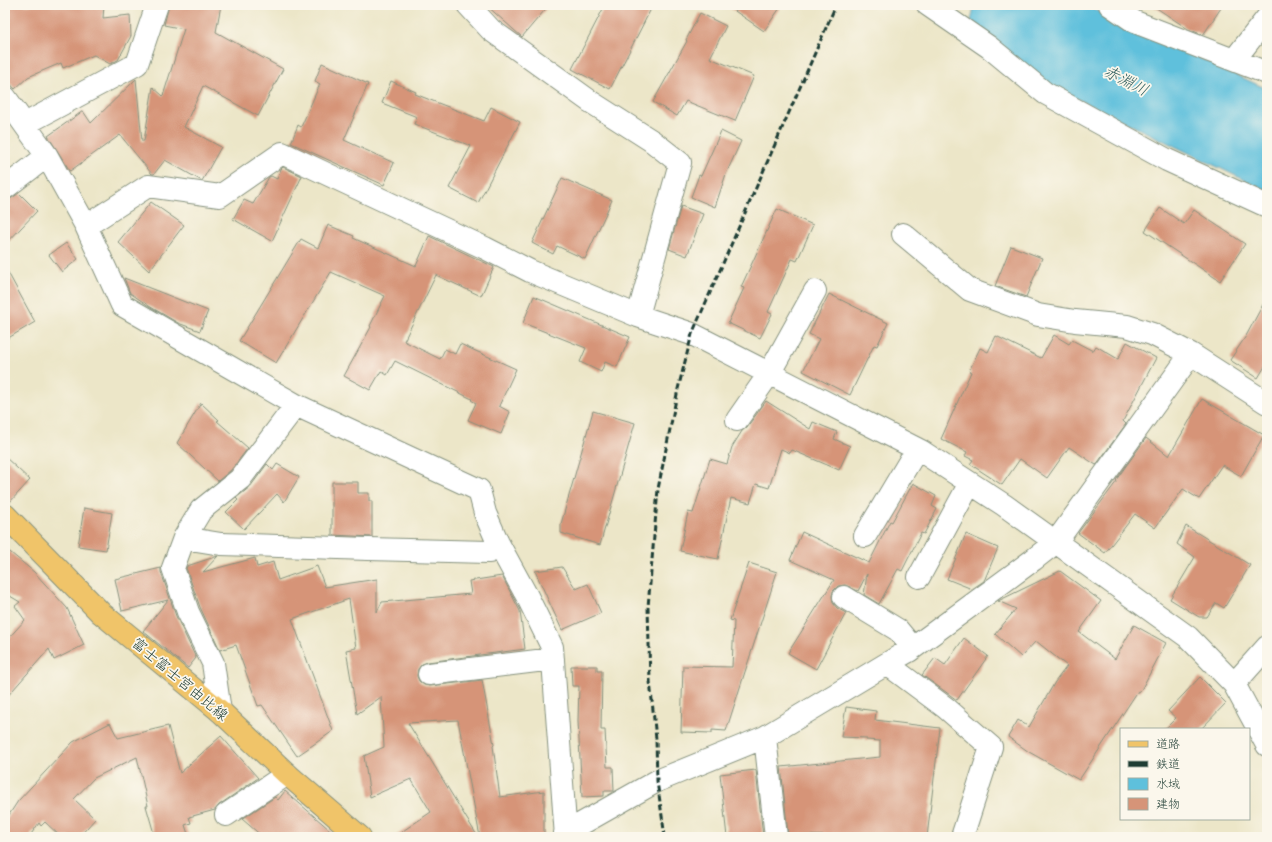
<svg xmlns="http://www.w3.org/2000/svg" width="1272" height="842" viewBox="0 0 1272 842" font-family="'Comic Neue','Klee One',sans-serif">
<rect width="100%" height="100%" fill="#fbf7ec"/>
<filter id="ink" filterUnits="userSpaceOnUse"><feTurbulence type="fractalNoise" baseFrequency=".025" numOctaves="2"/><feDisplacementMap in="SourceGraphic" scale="8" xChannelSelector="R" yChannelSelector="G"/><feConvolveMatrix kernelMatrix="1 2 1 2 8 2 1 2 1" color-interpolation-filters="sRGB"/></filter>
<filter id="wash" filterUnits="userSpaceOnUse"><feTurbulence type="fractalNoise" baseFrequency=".012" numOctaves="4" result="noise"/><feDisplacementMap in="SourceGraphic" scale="16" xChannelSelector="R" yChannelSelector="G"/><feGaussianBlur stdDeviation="0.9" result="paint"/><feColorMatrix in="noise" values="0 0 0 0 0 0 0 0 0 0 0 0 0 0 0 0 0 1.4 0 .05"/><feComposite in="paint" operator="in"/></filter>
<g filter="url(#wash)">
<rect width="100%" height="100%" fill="#ece6c8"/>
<path fill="#5ec0dc" stroke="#3e7e88" d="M972,5h113l182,84v102l-239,-116 -57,-54 3,-14z"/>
<g id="blocks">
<path fill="#d69478" d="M5,5h99l-1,13 27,-3 1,21 -13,24 -8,4 -16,-9 -31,13 -2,-5 -33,14 -13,12 -10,-11z
M169,5h52l-5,27 67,37 -25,47 -55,-30 -19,41 37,20 -19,34 -37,-21 -11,14h-2l-32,-39 -50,36 -22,-35 35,-25 8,12 45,-44 6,62h2l9,-54 10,9 21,-67 -20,-4z
M486,5h63l-27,32z
M605,5h48l-43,84 -38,-20z
M726,5h56l-18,26z
M1152,5h71l-20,30 -15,-6z
M700,13l26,13 -16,32 44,18 -19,45 -49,-20 -9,15 -24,-14 34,-61 -1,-1z
M322,63l46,21 -24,56 50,23 -10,22 -93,-42 7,-18 3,2 19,-43 -5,-3z
M391,81l25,11 -1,2 69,27 7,-14 29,15 -42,81 -29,-15 22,-42 -57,-22 3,-7 -35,-14z
M721,131l20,10 -15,33 -11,33 -24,-10 8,-22 2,1z
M283,167l19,9 -30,65 -39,-22 11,-19 9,4 16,-27 2,-1 6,3 4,-10z
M562,178l50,22 -27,59 -28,-13 -4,8 -21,-11z
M19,193l18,18 -32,34v-45l7,-2z
M151,202l33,23 -35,46 -31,-29z
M681,206l22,8 -16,42 -18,-7z
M1160,208l24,16 10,-14 51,34 -25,37 -75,-50z
M777,209l36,16 -16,36 -5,-2 -24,53 4,2 -12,24 -32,-15 16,-35 -3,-1z
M328,225l26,11 -1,2 63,28 13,-30 65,31 -13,29 -45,-21 -32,66 36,18 5,-10 10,5 5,-10 56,25 -17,37 11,6 -9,22 -33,-14 8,-17 -5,-3 1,-1 -77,-38 -8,14 -6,-4 -11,19 -26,-14 27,-49 -1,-1 15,-30 -54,-24 -55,91 -37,-22 62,-102 17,9z
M66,243l12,16 -16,13 -13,-17z
M1011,246l31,12 -16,39 -31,-11z
M5,267l30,55 -30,18z
M124,278l84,33 -8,20 -22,-8 -29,-17 -19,-13z
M829,294l59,29 -11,23 -3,-1 -24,50 -47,-24 16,-32 -10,-5z
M534,296l96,41 -13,30 -12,-5 -4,10 -21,-10 6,-14 -63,-25z
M1267,297v66l-9,15 -28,-18 16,-24z
M1054,335l15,9 3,-4 21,11 3,-5 22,13 9,-17 29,16 -33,63 3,3 -30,41 -27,-18 -22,31 -27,-19 -18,26 -32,-21 3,-4 -8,-4 2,-4 -26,-13 30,-67 -2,-1 11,-23 8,4 8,-16 45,22z
M1202,399l62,36 -23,41 -19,-11 -23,34 -16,-10 -28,39 -20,-14 -30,39 -27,-20 39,-52 -1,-1 30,-42 23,18z
M766,401l44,28 3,-7 24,10 -3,7 16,7 -11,24 -47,-20 -2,3 -9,-4 -12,39 -13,-4 -6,19 -19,-5 -13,61 -38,-8 8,-39 5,1 17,-54 17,5 5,-17 10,-16 5,-4z
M201,403l18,17 -2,1 31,27 -17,22 -13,11 -41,-38z
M593,411l42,12 -35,122 -39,-12v-9z
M5,457l25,23 -21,23h-4z
M267,464l6,6 4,-6 22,13 -15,25 -7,-8 -33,35 -18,-17 12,-12 -2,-2 14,-11z
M332,482h26v11h11v8h3v36l-40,-2z
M913,483l23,13 -4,10 5,3 -13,25 -3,-1 -19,38 -4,-2 -19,35 -15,-9 3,-21 -9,17 -13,-6 -7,1 -5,5 -1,5 1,7 4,5 9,5 -30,56 -28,-16 46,-73 -44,-20 12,-28 67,31 21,-42 2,1z
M84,508l28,5 -6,37 -28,-4z
M1186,526l64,39 -26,43 -8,-5 -9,14h-8l-29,-18 25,-42 -18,-13z
M966,534l32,14 -14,33 -12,8 -25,-10z
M5,548l29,24 33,36 17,37 -30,15 -5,-11 -44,50v-57l20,-22 -10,-14 5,-4 -15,-9z
M218,556l-15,16 52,-14 2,9 16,-5 5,18 39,-14 8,21 52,-8v33l5,-10 89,-8 -2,-13 33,-5 18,35 5,38 -97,13 -6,2 -4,5 -1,7 2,5 5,4 6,1 52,-6 12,65 -1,1 7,51 44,-6v46h-64l-22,-117 -50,3 70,114h-84l37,-25 -20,-33 -41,18 -6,-41 20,-9 -3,-50 -24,17 -11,-64 10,-2 -7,-49 -57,20 41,112 -36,25 -35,-51 -4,1 -22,-61 -16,5 -20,-43 -14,-39 1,-2z
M749,563l28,9 -51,159 -14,-1v3l-31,-1 2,-66 49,1 2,-46 -4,-1z
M562,567l14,22 12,-5 13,29 -39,17 -27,-59z
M161,568v4l15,44 20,42 -8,10 -45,-37 25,-31 -46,11 -7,-32z
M1060,571l41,30 -22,31 36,27 19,-34 32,18 -26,49 -2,-1 -59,89 -50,-28 -21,-15 10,-17 11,7 26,-45 12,-16 -31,-25 -15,16 -26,-23 21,-25 -18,-8z
M964,638l24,18 -31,44 -35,-25 13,-17 10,7z
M571,666h26v5h5l-1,59h4l2,37h6l1,24h-10v5l-22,1 -4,-76 1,-35h-7z
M1200,677l26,26 -25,26h-36l11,-11 -8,-7z
M846,707l30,4 -1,9 65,8 -13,109h-80v-1l-59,-1 -7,-68 99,-10v-16l-14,-1v-2l-25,-1z
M110,723l8,15 50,-12 12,47 41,-37 37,42 -39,27 -4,5 -26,7 2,6 -6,2 4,12h-34l-9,-31h2l-11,-49 -43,21 -20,21 21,20 -16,18h-18l-16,-15 -4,4 -2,-3 -10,14h-24v-16l13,-20 55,-59z
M756,770l7,67h-36l-7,-63z
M285,791l22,19 31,27h-75l-21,-18 33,-22 3,3z"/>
</g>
</g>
<g filter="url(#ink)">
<use href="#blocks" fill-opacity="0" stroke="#86927e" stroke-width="1"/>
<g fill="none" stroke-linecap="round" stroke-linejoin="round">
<g stroke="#86927e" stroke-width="24">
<path id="minor" d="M468,5l23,25 100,72 61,39 28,22 -42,153
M928,5l61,42 56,46 122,67 100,46
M1110,5l25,17 132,51
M1234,60l33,-42
M5,97l42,59 39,70 36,79 174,100 183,85 6,23 13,30 30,55 24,49 14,190
M25,124l112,-60 20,-59
M5,188l42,-32
M86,226l62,-40 72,10 62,-43 203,95 45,23 108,45 54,18 229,117 83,54 184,132 46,47 33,61
M903,234l67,56 68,25 37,6 52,5 25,8 39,20 76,49
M737,420l32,-46 46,-83
M865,536l52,-87
M184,538l37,6 147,5 121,3 9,-9
M919,577l51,-94
M900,656l9,-5 124,-91 23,-18 135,-188
M887,664l59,44 45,39 -29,90
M429,674l124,-15
M1234,684l33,-37
M220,711l-7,-48 -25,-51 -15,-44 11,-30 17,-28 39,-31 56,-74
M765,737l11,100
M226,815l61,-41
M565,833l92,-52 108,-44 148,-89 -15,-18 -54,-33"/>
</g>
<g stroke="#86927e" stroke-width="24">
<path id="major" d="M5,515l96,98 119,98 67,63 73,63"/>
</g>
<use href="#minor" stroke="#fff" stroke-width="22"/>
<use href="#major" stroke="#f0c469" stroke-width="22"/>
<path stroke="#1f3d34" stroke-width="3" stroke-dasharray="6 3" stroke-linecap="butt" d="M665,837l-8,-56 -1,-42 -6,-58 -2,-74 10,-118 20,-100 14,-55 144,-329"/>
</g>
</g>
<g text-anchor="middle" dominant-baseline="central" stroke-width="3.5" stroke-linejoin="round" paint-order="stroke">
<g font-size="15" fill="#1f3d34" stroke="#fbf7ec">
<text transform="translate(180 679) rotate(40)">富士富士宮由比線</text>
</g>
<g font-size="16" font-style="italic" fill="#2f5e5e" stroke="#fbf7ec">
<text transform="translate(1126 81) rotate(27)">赤淵川</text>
</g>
</g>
<rect width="1272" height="842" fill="none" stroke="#fbf7ec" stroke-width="20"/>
<rect x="1120" y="728" width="130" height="92" fill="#fbf7ec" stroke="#a3ada2"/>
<rect x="1128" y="741" width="20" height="6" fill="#f0c469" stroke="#a3ada2"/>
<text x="1156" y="748" font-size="12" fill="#1f3d34">道路</text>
<rect x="1128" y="761" width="20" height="6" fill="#1f3d34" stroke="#a3ada2"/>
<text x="1156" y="768" font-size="12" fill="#1f3d34">鉄道</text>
<rect x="1128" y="778" width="20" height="12" fill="#5ec0dc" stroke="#a3ada2"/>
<text x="1156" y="788" font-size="12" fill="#1f3d34">水域</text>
<rect x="1128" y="798" width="20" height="12" fill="#d69478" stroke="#a3ada2"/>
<text x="1156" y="808" font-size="12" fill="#1f3d34">建物</text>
</svg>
